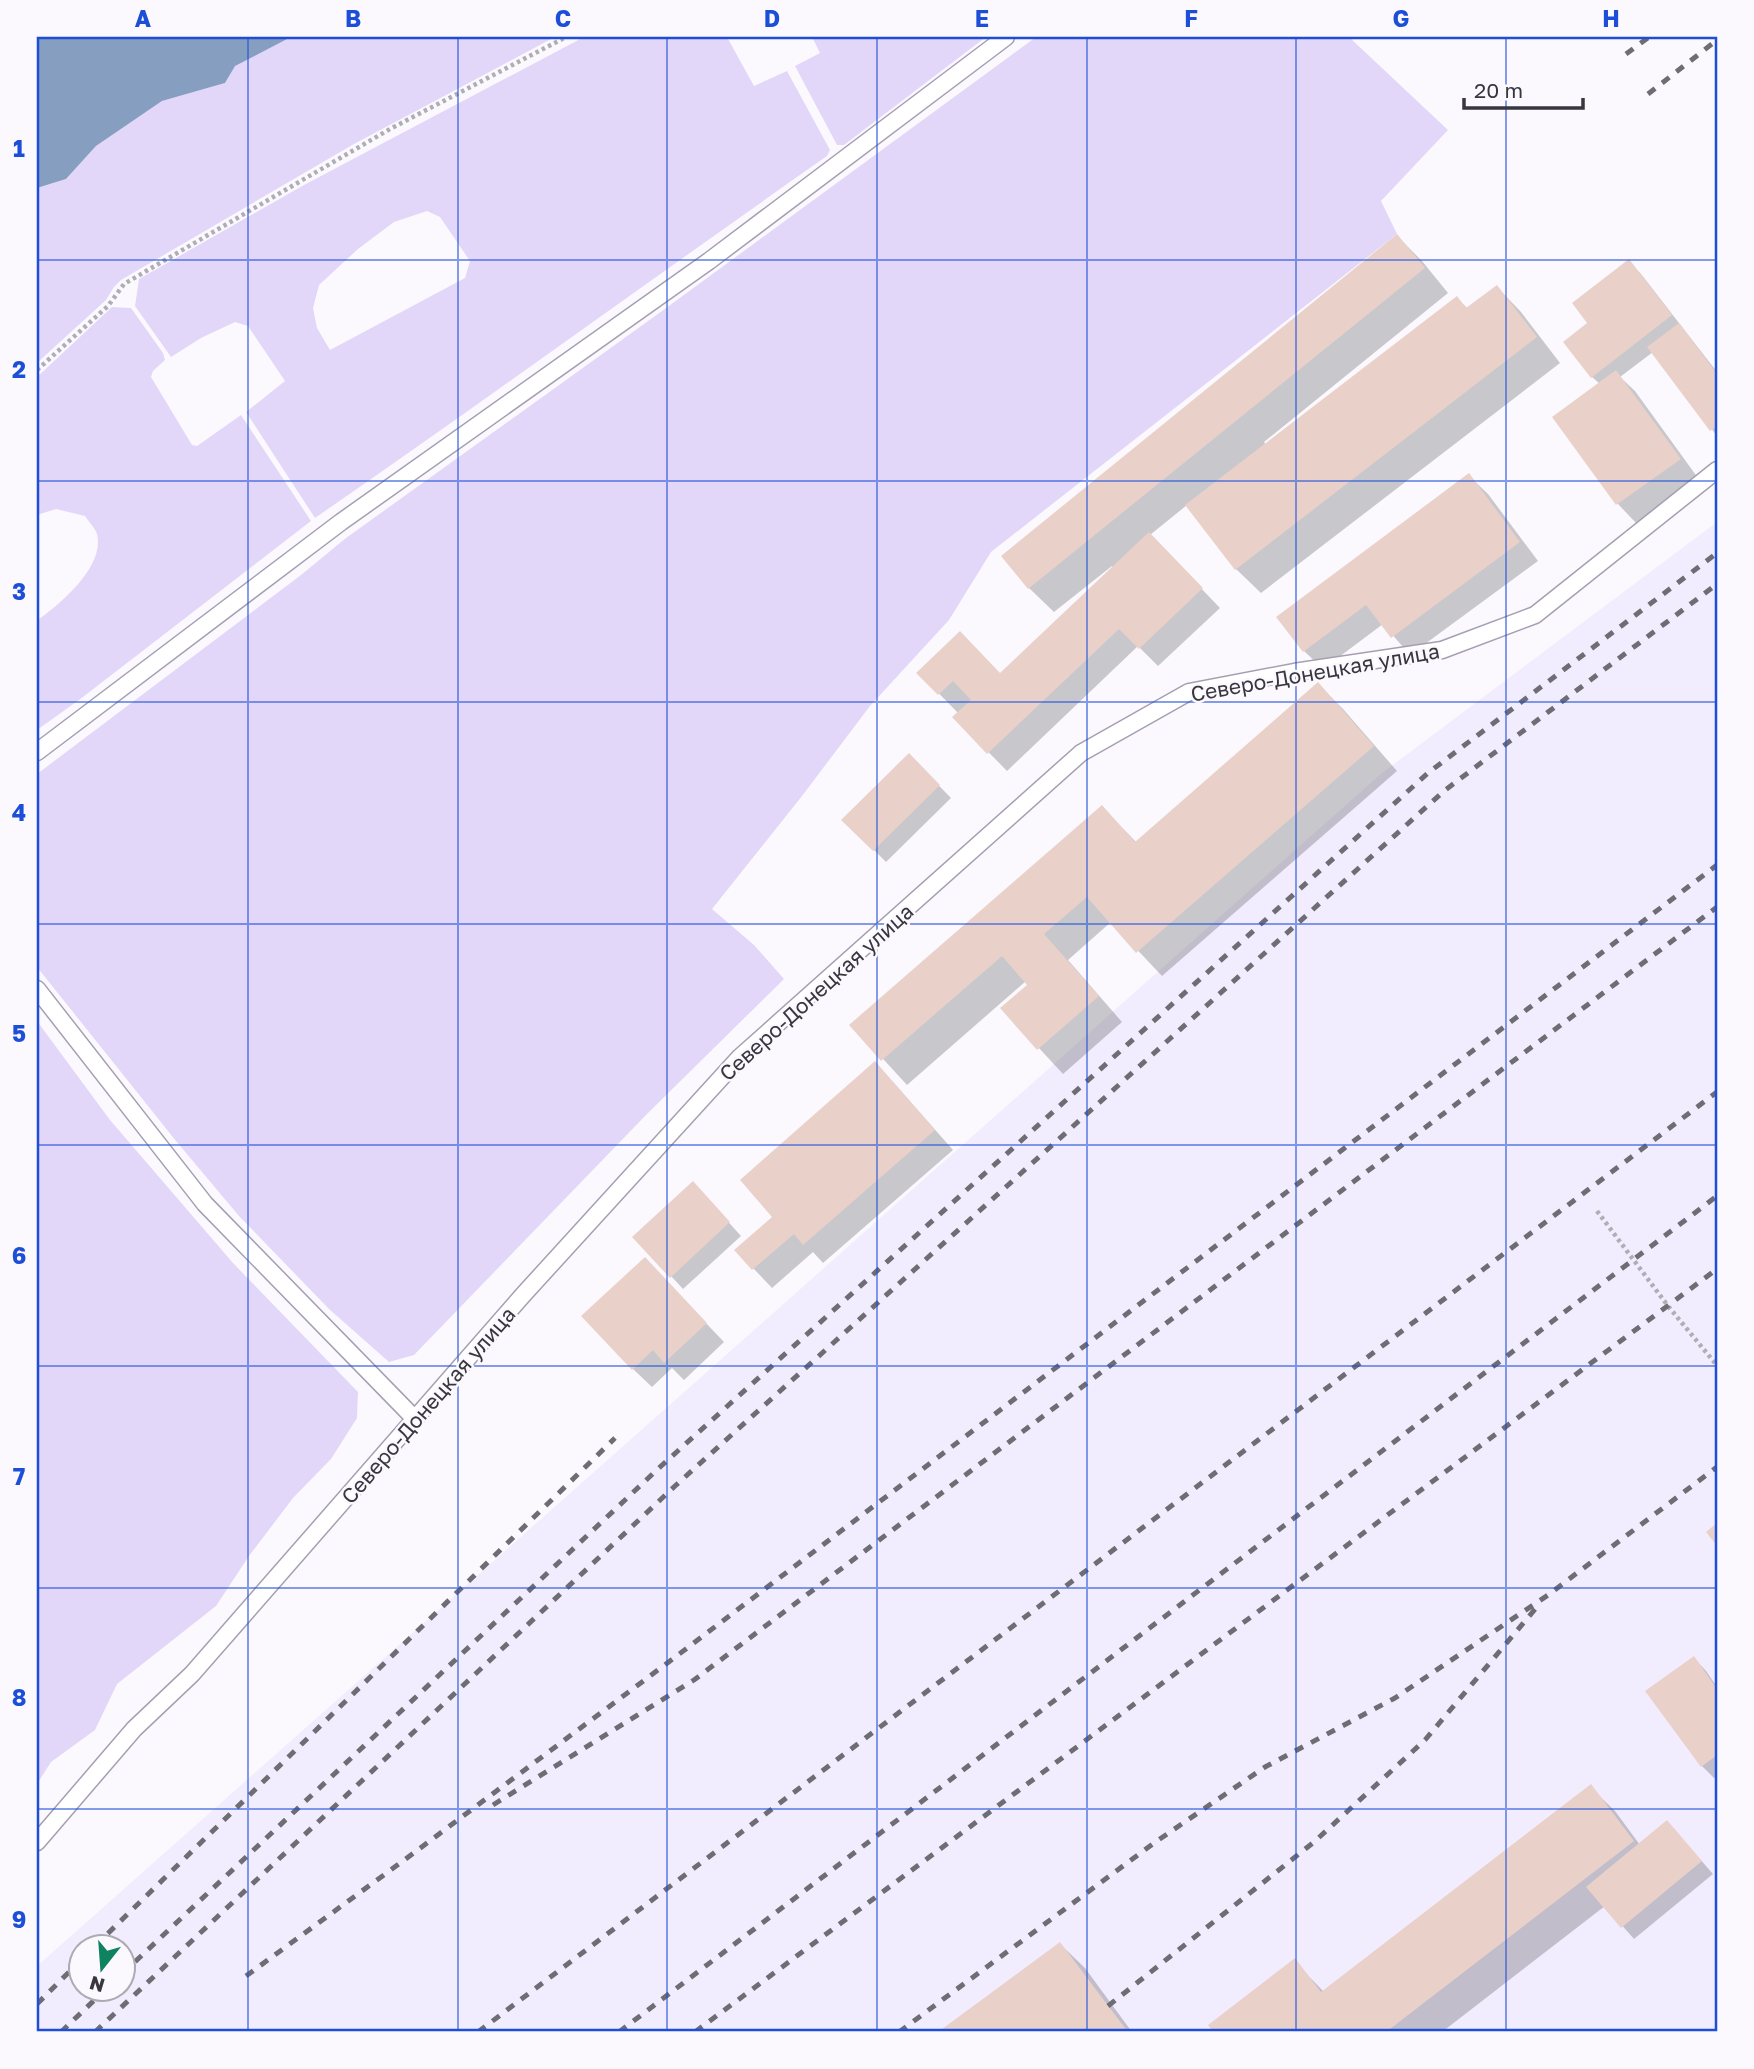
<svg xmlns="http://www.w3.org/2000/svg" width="1754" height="2069" viewBox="0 0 1754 2069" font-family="'Golos Text',sans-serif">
<rect width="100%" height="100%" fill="#fbf9fe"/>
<path fill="#f2edfe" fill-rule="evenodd" d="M1717,522v1510h-1680v-66l1345,-1193zM80,1946h42v42h-42z"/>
<path fill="#e3d7f9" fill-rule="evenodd" d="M291,37h264l-201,107 -233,136 -7,7 -8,13 -69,63v-175l29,-9 30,-33 66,-45 63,-18 9,-17z
M584,37h143l27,49 33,-15 43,79 -3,6c-171,120 -340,243 -512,362l-69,-106 39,-31 -37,-55 -13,-4 -34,16 -30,19 -36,-51 4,-27 165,-94zM427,211l13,6 30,44 -5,17 -135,72 -13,-22 -4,-20 6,-23 39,-36 36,-27z
M812,37h-1h175l-142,108h-7l-42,-79 25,-13z
M1036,37h313l99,93 -67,71 16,33 -406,318 -42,68 -79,86 -68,90 -90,113 42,36 30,34 -137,135 -233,241 -25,7 -60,-53 -90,-93 -63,-75 -139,-174v-193l264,-199 45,-37 316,-227z
M112,307l19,1 32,45 2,7 -12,11 -2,6 41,68 5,1 44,-31 70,106 -232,179 -42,30v-109c24,-18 68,-54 60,-87 -2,-6 -9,-13 -12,-18l-29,-7 -19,6v-138z
M37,1021l73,99 123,143 125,129 -1,26 -26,41 -38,39 -44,58 -33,50 -99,78 -22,46 -44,32 -14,22z"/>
<path fill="#869fc0" d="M37,37h254l-56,29 -10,17 -63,18 -66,45 -30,33 -29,9z"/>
<path fill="#0003" d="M1397,236l25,25 26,32 -184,149 2,3 191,-147 11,11 29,-22 24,25 39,51 -299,230 -25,-24 -49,-64 -37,30 70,73 -62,58 -20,-20 -131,125 -53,-54 4,-4 -39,-40 81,2 113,-107 -1,-2 -58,46 -25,-24 -26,-32z
M1628,261l13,13 76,98v64l-64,-84 -33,25 15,14 63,87 -62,45 -18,-19 -64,-87 46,-33 -8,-7 -3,-53z
M1469,476l19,18 50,67 -128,94 -27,-31 -60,45 -19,-18z
M1318,684l25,25 54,62 -235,205 -51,-54 -43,38 54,62 -59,52 -61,-66 28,-23 -4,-4 -119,104 -55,-60 250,-218 35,36z
M909,755l42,43 -65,64 -42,-42z
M893,1082l60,68 -130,113 -10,-11 -41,36 -36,-38 38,-33z
M705,1196l36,40 -58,53 -12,-13z
M663,1278l61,64 -40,38 -12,-12 -20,19 -19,-18z
M1694,1658l12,13 11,16v89l-3,2 -12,-12z
M1590,1787l25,24 25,34 39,-10 34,39 -79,65 -29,-33 -163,126h-227l-5,-6 84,-65 30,31z
M1060,1944l25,24 47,64h-191z"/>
<path fill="#e9d1c9" d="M1397,234l28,34 -397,321 -27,-33z
M1629,259l43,56 -81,63 -28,-36 24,-19 -15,-20z
M1497,285l40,52 -302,233 -50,-65 272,-209 9,12z
M1679,323l38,51v52l-7,5 -63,-84z
M1616,370l65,89 -65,46 -64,-88z
M1469,473l51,69 -129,96 -25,-33 -63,47 -27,-35z
M1149,532l54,56 -64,61 -20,-20 -132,125 -35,-37 19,-17 -18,-19 -15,14 -22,-22 44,-42 40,42z
M1318,682l56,64 -238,207 -49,-56 -43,37 55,62 -62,54 -37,-42 27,-23 -25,-29 -121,105 -32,-36 253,-220 33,37z
M909,753l31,32 -67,66 -32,-31z
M875,1061l60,69 -132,115 -9,-11 -42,36 -18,-20 38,-33 -32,-37z
M693,1181l37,41 -60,56 -38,-41z
M645,1257l62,66 -43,40 -11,-13 -21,20 -51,-54z
M1717,1523v23l-11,-14z
M1694,1656l23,33v66l-16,12 -56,-76z
M1591,1784l43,57 -248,191h-173l-5,-7 87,-67 26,34z
M1667,1820l35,41 -81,67 -35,-41z
M1060,1942l68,90h-190z"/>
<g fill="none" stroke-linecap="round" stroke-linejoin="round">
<g stroke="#a69fb3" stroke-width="19">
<path id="lane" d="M37,752l304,-230 368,-261 297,-224
M37,989l168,215 210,215
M37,1842l97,-113 58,-55 331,-379 217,-238 341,-304 108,-61 105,-20 148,-22 93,-35 182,-145"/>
</g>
<path stroke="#b0aeb5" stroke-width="4.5" stroke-dasharray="3.5 3.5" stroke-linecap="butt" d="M37,370l71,-64 16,-22 266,-155 176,-92
M1597,1211l71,95 47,57"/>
<use href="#lane" stroke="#fff" stroke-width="16"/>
<path stroke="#6f6d74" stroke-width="5" stroke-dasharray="9 9" stroke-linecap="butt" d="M1626,54l23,-17
M1648,94l69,-54
M493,1805l201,-125 1023,-773
M95,1946l520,-508
M122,1974l538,-507 768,-694 289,-220
M246,1976l161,-118 263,-197 1047,-796
M37,2004l43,-43
M1108,2006l206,-164 111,-102 111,-132
M61,2032l46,-44
M95,2032l580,-546 769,-695 273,-207
M478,2032l1239,-940
M619,2032l1098,-836
M695,2032l1022,-763
M899,2032l255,-189 111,-76 130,-69 153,-103 169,-128"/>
</g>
<path fill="none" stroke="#1d4ed8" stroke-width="2" stroke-opacity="0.55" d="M248,37v1995M458,37v1995M667,37v1995M877,37v1995M1087,37v1995M1296,37v1995M1506,37v1995M37,260h1680M37,481h1680M37,702h1680M37,924h1680M37,1145h1680M37,1366h1680M37,1588h1680M37,1809h1680"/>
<g text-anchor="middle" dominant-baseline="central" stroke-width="5" stroke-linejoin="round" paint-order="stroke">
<g font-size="21" fill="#38363e" stroke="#fbf9fe">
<text transform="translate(1315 672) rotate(-10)">Северо-Донецкая улица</text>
<text transform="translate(816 992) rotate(-42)">Северо-Донецкая улица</text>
<text transform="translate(428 1405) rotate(-49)">Северо-Донецкая улица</text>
</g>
</g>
<rect width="1754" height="2069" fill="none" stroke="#fbf9fe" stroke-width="77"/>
<g transform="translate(102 1968) rotate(197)"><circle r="33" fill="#fbf9fe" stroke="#adabb1" stroke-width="2"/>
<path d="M0-5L12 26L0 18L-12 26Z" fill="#108260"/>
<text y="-10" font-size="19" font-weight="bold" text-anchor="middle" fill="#38363e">N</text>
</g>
<path d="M1464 98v10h119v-10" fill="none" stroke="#38363e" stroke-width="3.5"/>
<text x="1474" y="98" font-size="21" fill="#38363e" stroke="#fbf9fe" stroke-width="5" paint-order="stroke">20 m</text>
<rect x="38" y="38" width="1678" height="1992" fill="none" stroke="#1d4ed8" stroke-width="2.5"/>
<g font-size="23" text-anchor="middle" font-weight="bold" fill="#1d4ed8">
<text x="143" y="27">A</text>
<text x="353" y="27">B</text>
<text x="563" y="27">C</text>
<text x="772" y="27">D</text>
<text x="982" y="27">E</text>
<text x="1191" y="27">F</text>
<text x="1401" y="27">G</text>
<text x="1611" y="27">H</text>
<text x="19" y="157">1</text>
<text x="19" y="378">2</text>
<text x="19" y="600">3</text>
<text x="19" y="821">4</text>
<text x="19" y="1042">5</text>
<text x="19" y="1264">6</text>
<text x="19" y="1485">7</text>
<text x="19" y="1706">8</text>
<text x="19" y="1928">9</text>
</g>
</svg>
